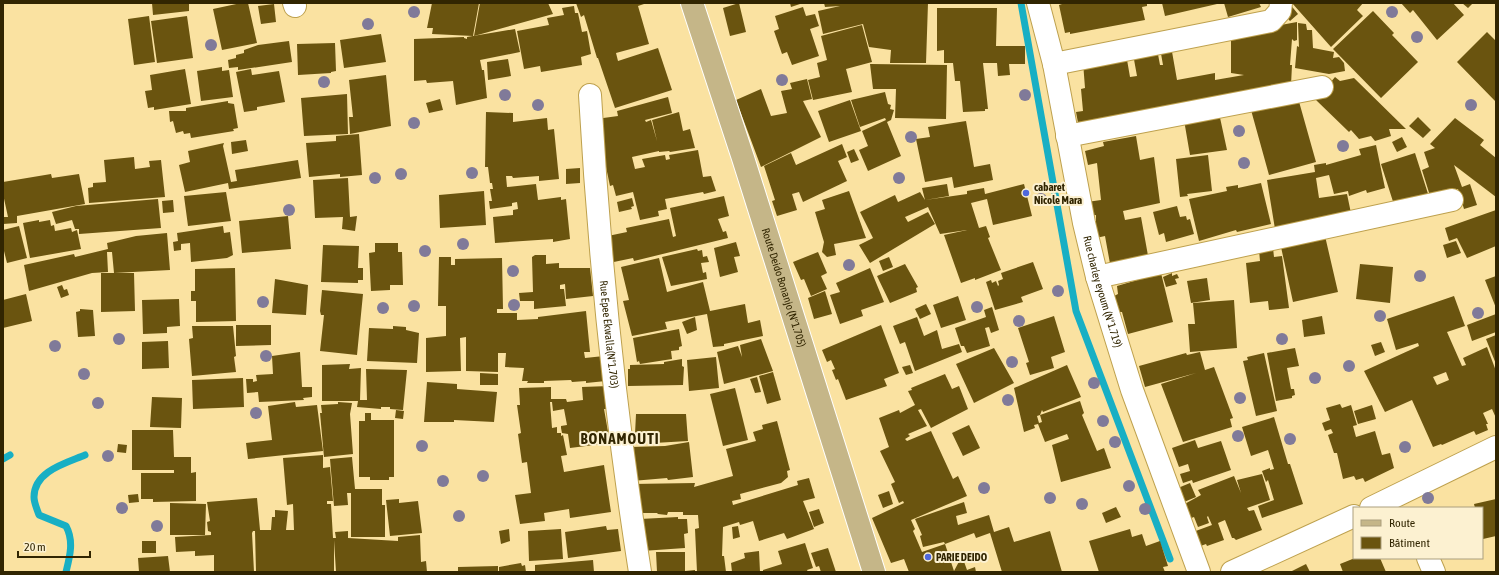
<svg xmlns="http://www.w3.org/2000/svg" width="1499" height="575" viewBox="0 0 1499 575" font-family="'Asap Condensed',sans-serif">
<rect width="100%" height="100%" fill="#fae2a1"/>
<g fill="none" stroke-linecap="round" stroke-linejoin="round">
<path stroke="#18afc4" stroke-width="7" d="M1021,3l55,308 94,248
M3,459l7,-4
M66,572c4,-16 8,-31 0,-46l-27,-11c-2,-6 -5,-12 -5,-18 0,-26 32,-34 51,-42"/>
</g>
<path fill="#6a540f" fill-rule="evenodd" d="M152,3h37v8l-36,4z
M241,3h7l9,40 -35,7 -9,-41z
M432,3h47l-6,33 -41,-2 1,-6h-6z
M480,3h68l5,11 -79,22z
M576,3h71l-9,3 11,38 -33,9 2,8 40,-13 14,42 -57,18 -17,-50h-1l-13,-43 -3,2z
M739,3l7,29 -16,4 -7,-28z
M790,3h13l-12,4z
M824,3h104l-2,60h-36l1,-13 -22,-3 -6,-23 -40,10 -5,-23 22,-5 -15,1z
M1065,3h82v3l-5,1 3,13 -75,14v-2l-5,1 -6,-28z
M1162,3h55v1l-52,12z
M1224,3h35l2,4 -33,10z
M1289,3l9,11 -8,7 -9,-10z
M1292,3h71l-6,7 6,6 -32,31z
M1401,3h52l11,12 -27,25 -24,-30 -3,3z
M1462,3h11l-5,5z
M274,4l2,18 -15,2 -3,-18z
M574,6l1,7h3l4,19 5,-1 4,23 -10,3 1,8 -41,7 -1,-6 -16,3 -7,-38 32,-6 -2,-7 17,-3 -2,-7z
M803,7l3,9 9,-2 4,12 -9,3 9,27 -27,9 -5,-13 -5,2 -8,-23 5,-2 -4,-13z
M937,8h60l-1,38h29v18h-16l1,11 -12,1 -1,-13h-14l5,46h-3v2l-22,1 -3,-31h-5l-2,-18h-9v-13l-7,1z
M1373,11l21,22 -2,2 26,27 -37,36 -48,-49z
M149,16l6,46 -21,3 -6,-46z
M187,16l6,42 -36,5 -6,-42z
M1297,22v18l-3,1 -2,-2 -2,26h2l-1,20 -212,43 -3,-16 7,-1 -2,-22 4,-1 -2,-26 43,-8 4,23 7,-1 -4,-22 24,-5 3,16h3l-3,-17 11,-2 6,34 38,-7v7l29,-5 -13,-2v-39z
M1298,23l8,1 1,6h5l1,18 21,4 -1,6 6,-1 5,6 1,8 -16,3 -34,-6 2,-22 2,1z
M862,25l10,37 -26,7 6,23 -39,8 -5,-20 12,-3 -3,-14 10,-3 -6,-24z
M515,29l5,23 -40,8 2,10h2l3,28 -31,7 -3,-24 -26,2 -1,-3 -12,1v-42l50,-2v1l3,1v-2z
M1487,32l9,9v61l-39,-40z
M381,34l5,28 -42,6 -4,-28z
M289,41l3,21 -54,8v-3l-9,1 -1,-8 8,-2v-3l8,-2v-3l14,-5z
M335,43l1,28 -5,1v1l-33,2 -1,-31z
M508,59l3,17 -23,4 -1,-18z
M870,64l77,1 -1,54 -51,-1 1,-29h-23z
M222,67v4l7,-1 4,27 -32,4 -4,-30z
M185,69l6,35 -37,6v-3l-6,1 -3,-17 7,-1 -2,-15z
M251,69l1,6 27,-4 6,31 -28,5v3l-13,2 -8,-40z
M386,75l5,51 -41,8 -1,-17h4l-4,-37z
M1335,77l5,4 14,-3 52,51h-17l2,7 -16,5 -4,-5 -12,3 -8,-9 -2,2 -33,-32z
M807,79l5,20 -9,2 18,36 -60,30 -25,-67 25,-11 10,27 16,-3 -6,-22 11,-2 -2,-6z
M885,92l3,12 3,1 -1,4 4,1 -3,10 -4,2 14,34 -33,15 -9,-21 9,-4 -6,-15 24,-11 -1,-2 -25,9 -9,-27z
M347,94l1,40 -44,2 -3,-38z
M668,97l4,16 -27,7 1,2 5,-2 6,21 -5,-21 27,-8 4,19 7,-2 5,19 -25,4 -1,-1 -10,1v-1l-27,6 3,12 10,-2 -3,-8 23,-4 1,5 4,-1 -1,-4 29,-5 5,27 8,-1 5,15 -12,3 -1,-2 -38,7 2,10 -9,2 1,5 -19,4 -7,-28 -17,4 -3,-11 -3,1 -14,-67 22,-3 -1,-5z
M1298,98l18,64 -47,13 -18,-65z
M440,99l3,11 -14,3 -3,-10z
M850,100l11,31 -32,11 -11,-31z
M228,101v2l6,1 4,24 -5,1 1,2 -43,7 -1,-5 -6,1 -1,-3 -7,2 -3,-12 -3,1 -1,-11h17v-3z
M486,112l27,1v9l34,-4 1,12 6,-1 5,50 -20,2v-5l-26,2 -1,-2h-6l1,11 29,-3 2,16 23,-3v3l5,-1 4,40 -17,3v-3l-58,4 -2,-26 20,-2v-5l5,-1 -1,-7 -5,1v3l-22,3 -1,-8h3l-2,-12h3l-1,-6h-2l-2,-16h-3z
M1219,113l8,37 -37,5 -6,-35z
M1418,117l13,13 -8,8 -14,-12z
M1455,118l29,22 -4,5 16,13v39l-42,-32 8,22 8,-3 7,21 -13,4 -6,-20 -27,10 -9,-29 7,-3 -5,-15 11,-4 -5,-4z
M966,121l8,46 16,-3 3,16 -39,8 -2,-11 -27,5 -9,-43 14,-2 -2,-10z
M359,134l3,41 -22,2v-3l-31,3 -3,-34 30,-2v-5z
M1136,136l4,24 14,-3 6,46 -37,8 2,9 16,-3 8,44 -38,8 -6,-33 -9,2v-23l-8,1 -1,-14 14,-2 -4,-37 -9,2 -3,-14 19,-5 -1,-4z
M1402,137l5,10 -10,5 -5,-10z
M246,140l2,11 -16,3 -1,-12z
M224,143l-1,3 8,36 6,-1 -2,-11 63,-10 3,18 -72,11 -1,-6 -43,9 -6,-27 11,-3 -2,-11z
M842,144l5,13 -9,4 9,20 -44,21 -4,-10 -7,2 5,16 -20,6 -5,-15 3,-1 -11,-34 27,-13 5,12z
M1376,145l9,43 -18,5 -1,-3 -17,6 -1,-5 -14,3 -5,-19 -13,3 3,20 28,-4 5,24 -77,11 -8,-49 48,-8 -1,-7 12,-2v2l35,-10 -2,-6z
M854,149l5,11 -8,3 -4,-11z
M1415,153l15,47 -34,11 -15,-47z
M1208,155l4,36 -25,3 1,2 -8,1 -4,-38z
M134,157l1,12 15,-2 -1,-6 12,-1 4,37 -76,6 -1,-15 5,-1v-4l13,-1 -2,-22z
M580,168v15l-14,1v-15z
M51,174l1,4 27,-4 6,30 -68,12v7l-14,1v-7h5l-5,-23v-12z
M348,178l2,39 7,-1 -2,15 -13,-2 1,-12 -28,1 -2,-38z
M1261,183l10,41 -34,8 -1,-2 -37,11 -10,-42 38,-8 -1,-4 12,-2v3z
M947,184l2,12 -24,4 -3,-12z
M1024,184l8,32 -39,9 -6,-26 -16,4 8,25 7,-2 4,11 -2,1 13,32 -26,10v-2l-14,5 -17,-48 23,-5 -27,4 -12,-27 -23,10 3,5 20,-10 7,12 -65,39 -11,-18 14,-7 -13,-26 35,-17 3,7 22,-10 5,8 42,-6v-3l17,-3 1,6z
M484,191l2,34 -46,3 -1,-33z
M849,191l17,47 -32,6 2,11 -9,2 -5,-5 2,-10 -9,-30 10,-3 -3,-9z
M226,192l5,29 -43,5 -4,-30z
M724,196l5,20 -11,3 5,13 3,-1 2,7 -94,23 -1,-3 -24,5 -6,-26 24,-5 -1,-4 43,-9 4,18 3,-1 -6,-28z
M632,198l2,8 -3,1 1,2 -13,3 -2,-10z
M158,199l3,29 -82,6v-5h-4l-3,-9 -16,4 -4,-12 24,-6z
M173,200l1,12 -11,1 -1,-12z
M1177,206l3,11 6,-1 1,4 3,-1 4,15 -28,8 -2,-9 -5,2 -6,-23z
M1496,210v36l-29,12 -10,-20 -8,3 -4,-13z
M288,216l3,33 -49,4 -3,-32z
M39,220v2l11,-2 1,6 3,-1 1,6 16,-3 1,4 5,-2 4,19 -51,9 -7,-35z
M19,226l8,32 -20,5 -3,-12h-1v-21z
M223,226l1,7 6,-1 3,23 -6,3 -36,4 -1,-19 -9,1v6l-7,1 -1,-9 5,-1 -1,-8z
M167,233l3,37 -56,3 -2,-21h-5l1,20 -16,1 -63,18 -5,-26 50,-11 1,3 33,-8 -1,-6 29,-7z
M1325,236l13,56 -45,10 -12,-55z
M1456,241l5,12 -14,5 -4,-13z
M736,242l4,14 -6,1 4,15 -18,5 -6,-29z
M375,243h23v9h4l1,33h-13v5l-19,1 -2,-38 6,-1z
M323,245l36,1 -1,22h5v12h-5v3l-37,-1z
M1273,248l1,9 8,-1 7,52 -20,2 -1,-9 -18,2 -4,-40 14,-2 -1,-11z
M697,249l1,2 4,-1 1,7 4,-1 2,6 -8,1 2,10 3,-1 1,7 -36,7 -9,-29z
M818,252l9,21 -6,3 6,13 -16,7 -7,-17 -3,1 -8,-18z
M535,255h11v9l13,-1v5h31l3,28 -27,3 -1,-15 -5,1v4h4l2,17 -32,3v-8h-14l-1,-8 14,-1 -1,-35z
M439,257h12v8h4v-6l47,-1 1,51h-6v4h20v7l21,-1v-2l48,-6 4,41h-6l1,6 19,-2 2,25 -20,2v-2l-14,1 -1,-2 -27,1v2h-17l1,-2h-6l2,-13 -19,-1 1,-14h-8v19l-32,-1v-34l-6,1 1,33 -35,1v-34l20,-2v-30h-8z
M889,257l4,10 -10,4 -4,-10z
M659,258l8,34 36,-10 7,29 35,-7 3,19 12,-3 3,16 -39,8v2l-11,1 -6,-33 -42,8 2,7 -35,7 -9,-35 6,-1 -8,-33z
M1033,262l10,27 -22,8 2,5 -28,8 -9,-28 5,-2 1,3 4,-2 2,5 1,-1 -1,-4 5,-2 -2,-6z
M905,264l13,23 -2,1 1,4 -27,11 -13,-27z
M1360,264l33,3 -3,36 -34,-4z
M235,268l1,53 -40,1v-21h-5v-10h4v-22z
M870,268l14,34 -23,8 2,6 -23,8 -10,-29 10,-3 -4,-9z
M101,273h33l1,38 -34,1z
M1161,273l12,49 -45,12 -6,-22h-4l-6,-15 6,-3 -1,-8z
M1172,273v3l5,-2 2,4 -4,1 2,5 -11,3 -3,-10z
M1496,276v32l-11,-28z
M1207,278l3,22 -19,3 -4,-22z
M275,279l33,6 -2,30 -34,-2z
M62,285l2,5 3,-1 2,6 -8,3 -4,-11z
M322,290l41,4 -6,61 -37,-4 4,-36h-3l-1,-4z
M825,291l7,23 -18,5 -6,-21z
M26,294l6,27 -29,7v-28z
M958,296l8,24 -25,8 -8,-23z
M1454,296l11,30 -18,6 15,34 4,-1 -3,-7 24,-11 9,24v47l-4,-9 -9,4 5,11h-2l2,6 -12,5 -2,-4 -32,14 -1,-1 -8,3 -21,-47 -27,12 -21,-41 55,-25 -1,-3 -22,7 -9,-31zM1446,372l3,8 -12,5 -4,-8z
M179,299l1,27 -13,1v6l-24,1 -1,-34z
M1234,300l3,48 -47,4 -2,-28h7l-2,-21z
M926,304l5,10 -11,5 -5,-10z
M992,307l7,23 -8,3 -2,-6 -4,1 5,18 -23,7 -3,-7h-3l-6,-18 31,-11 -2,-7z
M80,309l13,1 2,26 -17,1 -2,-25 4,-1z
M1496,314v18l-24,9 -5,-16z
M1054,316l11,36 -14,5 3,11 -24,7 -4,-12 3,-1 -11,-34z
M1322,316l3,18 -21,3 -2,-17z
M695,317l2,13 -10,4 -5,-12z
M917,317l7,19 13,-6 5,19 17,-5 3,8 -47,19 -10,-29 -5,2 -7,-18z
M236,325h35v20l-35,1z
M881,325l18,48 -15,6 3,7 -41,14 -8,-21 -2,1 -4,-10 3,-1 -4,-9 -4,2 -5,-12z
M192,326h41l3,30 -2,1 2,15 -44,4 -3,-37 4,-1z
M393,326l13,1v3l13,3 -2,30 -50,-2 2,-33 24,1z
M679,329l3,17 -3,1v3l-8,1 1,8 -32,5 -1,-3 -2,1 -4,-24z
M1496,335v29l-10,-25z
M761,339l12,32 -49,13 -7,-32 21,-6 4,11 -2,-12z
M168,341l1,27 -27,1v-27z
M1381,342l4,10 -10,4 -4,-11z
M994,348l20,35 -40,20 -18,-39z
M1295,348l4,18 -12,2 4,21h3l1,6 -3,1v2l-16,3 -9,-48z
M300,352l2,35h10v10l-9,1 1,2 -45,2 -1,-10 -11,1 -1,-14h7v3l4,-1 -1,-6 17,-1 -1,-18z
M1200,352l5,18 9,-3 19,51 -3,1 2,8 -49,15 -22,-58 35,-11 -51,14 -6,-21 47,-13 1,2z
M1264,353l13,58 -21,5 -13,-55 5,-1 -1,-3z
M716,357l3,31 -30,3 -2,-31z
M682,359v7l2,1 -1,18 -55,1v-17h2v-4l34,-1v-2z
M350,364l-1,5 12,-1 -1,32h7l-1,-31 41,1 -4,40 -13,-1v-2h-9v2l-24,-2 1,-6h-36v-36z
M910,365l3,8 -7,2 -4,-8z
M1067,365l14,32 -38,15 -1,-2 -2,5 40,-14 4,12 -2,2 15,36 7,-3 7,20 -50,14 -9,-37 17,-6 -2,-5 -22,8 -7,-18 -4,1 1,3 -11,4 -10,-44zM1040,415l2,7 -3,1 -2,-7z
M773,372l8,28 -14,4 -8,-28z
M480,373l18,1v11h-18z
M945,374l7,15 7,-3 9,23 -37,19 -10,-19 -3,1 9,16 -19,8 2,2 -5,3 2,2 24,-10 22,48 5,-3 9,20 -56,24 4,9 -2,2 9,21 23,-8 9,27 8,-15 5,14 8,-3 1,5h-67l-5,-13 -13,4 -19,-45 32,-15 -1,-2 -4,2 -8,-19 4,-2 -15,-31 9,-4 -10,-29 20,-8 1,3 15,-8 -7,-14 4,-1 -1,-2z
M757,377l4,15 -6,1 -5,-14z
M243,378l1,29 -51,2 -1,-29z
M427,382l30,2v5l40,3 -3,30 -40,-2v2h-30z
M609,386v23h-5l6,34 -40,5 -2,-14 -6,-1 -1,-5v-2l6,-1 -3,-16 -11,2 -1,-9h-2l2,26 5,-1v6h4v3l2,-1 4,20 -6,1 3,16 40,-7 7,47 -41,6 -1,-9 -25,4 1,8 -25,3 -5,-29 16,-2 -4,-31 -5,1 -4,-29 3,-1 -4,-28h3l-1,-17 32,-1v12h15l1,3 16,-2 -1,-13z
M735,388l13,52 -25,6 -13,-52z
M152,397l30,1 -1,30 -31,-1z
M295,402l1,5 21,-2 6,46 -75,8 -2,-16 26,-3 -4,-34z
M338,402l14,1 -2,11 3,40 -29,3 -4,-44h2l-1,-8 17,-1z
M1340,404l2,4 9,-3 6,20 -4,1 3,11 19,-6 7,24 8,-2 4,15 -29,14 -2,-4 -7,2 -2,-4 -11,3 -6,-26h-3l-6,-18 5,-2 -2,-4 -6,2 -3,-8 8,-3 -4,-12z
M1372,405l4,14 -18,5 -4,-13z
M396,410l8,1 -1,8 -8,-1z
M365,413h6v7h23v57h-5v3h-19v-3h-11v-56h6z
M636,414h50l2,27 -34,2v-8l-19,-1z
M1274,417l14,47h2l13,40 -41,14 -4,-12 16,-6 -6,-20 -2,2 -4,-11 8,-3v2l4,-1 -6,-19 -17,6 -9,-29z
M777,421l13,49 -3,1 1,6 -7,6 -41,11 1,5 -9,2 1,4 65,-20 -1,-4 12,-3 6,20 -12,3 11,28 -27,10 -3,-6 -25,8 -6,-20 -13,4 -1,-3 -16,5 -1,29h2l2,16h-29l-2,-43 4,-1 -1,-13h-15v-3h-15l-1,3 -9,-1 -1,-1h-22l-3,-29 63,-1 -1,4 39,-11 -7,-27 30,-8 -3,-9 10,-3 -1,-4z
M969,425l11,23 -17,8 -11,-23z
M132,430h41l1,27h17v16l5,-1v29l-43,1v-3h-12v-26h33v-3h-42z
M1195,440l3,8 23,-7 10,29 -38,13 -1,-3 -9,3 -3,-9 10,-3 -2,-7 -9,3 -7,-19z
M689,442l4,35 -25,3 -1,-2 -35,3 -1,-34 34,-1z
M118,444l9,1 -1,8 -9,-1z
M323,455v13l7,-1 3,34h-6v3h4l2,34h3l-1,-6 13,-1v7l50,3v-4l22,-2 1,27 5,-1 1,11h-91l-2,-32v32h-78l-1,-41h-2l-1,2 2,39h-40v-17l-19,1v-5l-19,1 -1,-15 36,-2v-3l-3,-1 -1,-9 3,-1 -3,-19 50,-4 3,32h11l1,-13h3v-7l13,1 -2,19h8l-1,-26 -6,1 -4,-47z
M352,457l3,32h27v16h3v32h-34v-44h-4l1,12 -14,1 -4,-47z
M1262,474l8,26 -23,8 2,3 5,-1 8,20 -26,10 -2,-2h-2l-7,-18 -7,3 6,17 -17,6 -1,-2 -8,3 -5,-15 19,-7 -4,-9 -1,1 2,6 -11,4 -4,-10 -8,3 -5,-14 20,-11 -3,-5 36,-14 7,17 -4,-13z
M1190,483l6,14 -12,5 -6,-14z
M889,491l4,13 -10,4 -5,-13z
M138,494l1,8 -10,1 -1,-8z
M399,499v4l19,-2 4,32 -32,3 -4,-36z
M1496,499v37l-13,3 -1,-31h-7l-1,-4z
M964,502l3,11 -11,3 2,9 31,-10 5,17 15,-5 5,15 36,-11 12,41h-60l-12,-39 -14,5 -2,-5 -29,11 -1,-2 -21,5 -3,-11 2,-1 -7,-16z
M170,503l36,1 -1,31h-35z
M1116,507l5,10 -15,6 -4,-10z
M819,509l5,14 -10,4 -5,-15z
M678,517v2h9l1,14 -4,1 1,14 -43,3 -2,-32z
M606,526l1,4 11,-1 3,22 -53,7 -3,-26z
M738,526l2,11 -7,2 -1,-12z
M509,529l1,12 -9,3 -2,-13z
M561,529l2,30 -34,2 -1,-30z
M1130,529l2,8 10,-3 4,12 14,-5 8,25 -5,1 2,5h-66l-10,-31z
M142,541h14v12h-14z
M805,543l8,25 -6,2 1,2h-45v-2l19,-6 -4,-13z
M828,548l8,24h-15l-2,-6 -3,1 -5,-14z
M759,551l1,21h-28l-1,-9 14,-5 -1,-5z
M656,552h29v19l10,-1v2h-38z
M168,556l2,16h-31l-1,-14z
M1355,558h25l6,14h-43l-3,-8z
M593,560l1,12h-59v-7z
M521,563l1,3 3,-1 1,7h-27v-5z
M1306,564l4,8h-20z
M498,566v6h-40v-5z"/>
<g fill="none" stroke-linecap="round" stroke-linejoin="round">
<g stroke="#bea14e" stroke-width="24">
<g id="minor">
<path d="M294,3l1,3"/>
<path id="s1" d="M1038,3l16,61 30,159 13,54 35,113 67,182"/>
<path d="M1054,64l217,-43 9,-10 1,-8"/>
<path id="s2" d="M590,95c9,160 25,319 50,477"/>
<path d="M1067,136l255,-49"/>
<path d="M1097,277l355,-77"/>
<path d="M1371,508l125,-61"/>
<path d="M1428,558l6,14"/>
<path d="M1232,572l122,-56"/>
</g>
</g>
<g stroke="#fff" stroke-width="24">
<g id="major">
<path id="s3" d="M692,3l51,155 131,414"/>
</g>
</g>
<use href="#minor" stroke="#fff" stroke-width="22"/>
<use href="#major" stroke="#c5b688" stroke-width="22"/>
</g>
<g fill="#807a99">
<circle cx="414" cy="12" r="6"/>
<circle cx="1392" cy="12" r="6"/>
<circle cx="368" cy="24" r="6"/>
<circle cx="1417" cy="37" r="6"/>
<circle cx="211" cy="45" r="6"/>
<circle cx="782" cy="80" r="6"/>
<circle cx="324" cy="82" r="6"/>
<circle cx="505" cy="95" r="6"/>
<circle cx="1025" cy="95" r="6"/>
<circle cx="538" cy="105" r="6"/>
<circle cx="1471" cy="105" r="6"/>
<circle cx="414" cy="123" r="6"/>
<circle cx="1239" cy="131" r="6"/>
<circle cx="911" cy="137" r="6"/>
<circle cx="1343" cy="146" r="6"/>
<circle cx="1244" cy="163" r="6"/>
<circle cx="472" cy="173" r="6"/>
<circle cx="401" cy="174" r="6"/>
<circle cx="375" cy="178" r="6"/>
<circle cx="899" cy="178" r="6"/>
<circle cx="1041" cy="199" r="6"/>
<circle cx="289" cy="210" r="6"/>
<circle cx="463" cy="244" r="6"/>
<circle cx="425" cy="251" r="6"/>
<circle cx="849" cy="265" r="6"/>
<circle cx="513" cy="271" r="6"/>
<circle cx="1420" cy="276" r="6"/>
<circle cx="1058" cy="291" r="6"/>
<circle cx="263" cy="302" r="6"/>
<circle cx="514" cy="305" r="6"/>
<circle cx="414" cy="306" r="6"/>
<circle cx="977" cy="307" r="6"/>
<circle cx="383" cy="308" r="6"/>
<circle cx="1478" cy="313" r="6"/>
<circle cx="1380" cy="316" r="6"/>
<circle cx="1019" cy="321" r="6"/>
<circle cx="119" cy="339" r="6"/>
<circle cx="1282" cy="339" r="6"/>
<circle cx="55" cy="346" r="6"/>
<circle cx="266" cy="356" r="6"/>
<circle cx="1012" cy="362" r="6"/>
<circle cx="1349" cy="366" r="6"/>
<circle cx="84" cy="374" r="6"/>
<circle cx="1315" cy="378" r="6"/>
<circle cx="1094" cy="383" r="6"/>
<circle cx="1240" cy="398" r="6"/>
<circle cx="1008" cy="400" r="6"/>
<circle cx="98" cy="403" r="6"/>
<circle cx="256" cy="413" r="6"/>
<circle cx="1103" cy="421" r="6"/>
<circle cx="1238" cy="436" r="6"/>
<circle cx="1290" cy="439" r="6"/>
<circle cx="1115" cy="442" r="6"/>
<circle cx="422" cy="446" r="6"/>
<circle cx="1405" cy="447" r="6"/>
<circle cx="108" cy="456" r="6"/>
<circle cx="483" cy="476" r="6"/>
<circle cx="443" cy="481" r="6"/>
<circle cx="1129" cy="486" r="6"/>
<circle cx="984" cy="488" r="6"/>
<circle cx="1050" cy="498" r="6"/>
<circle cx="1428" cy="498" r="6"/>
<circle cx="1082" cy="504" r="6"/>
<circle cx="122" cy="508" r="6"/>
<circle cx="1145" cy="509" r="6"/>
<circle cx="459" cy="516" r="6"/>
<circle cx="157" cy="526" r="6"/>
</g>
<g fill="#4f68dd" stroke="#fcf1d1" stroke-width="1.5">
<circle cx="1026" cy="193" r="4"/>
<circle cx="928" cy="557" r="4"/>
</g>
<g text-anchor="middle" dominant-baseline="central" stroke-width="4" stroke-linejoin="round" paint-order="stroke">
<g font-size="11" font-weight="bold" fill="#312501" stroke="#fcf1d1" text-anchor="start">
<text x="1034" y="187">cabaret<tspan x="1034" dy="13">Nicole Mara</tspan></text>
<text x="936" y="557">PARIE DEIDO</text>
</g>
<g font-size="11" fill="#312501" stroke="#fcf1d1">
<text stroke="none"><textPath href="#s3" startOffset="299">Route Deido Bonanjo (N°1.705)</textPath></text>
<text stroke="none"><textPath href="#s1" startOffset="296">Rue charley eyoum (N°1.719)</textPath></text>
<text stroke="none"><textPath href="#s2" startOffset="240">Rue Epee Ekwalla(N°1.703)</textPath></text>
</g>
<g font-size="15" font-weight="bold" letter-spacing="1" fill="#312501" stroke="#fcf1d1">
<text x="620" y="438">BONAMOUTI</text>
</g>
</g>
<rect width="1499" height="575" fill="none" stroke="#312501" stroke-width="8"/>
<rect x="1353" y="507" width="130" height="52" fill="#fcf1d1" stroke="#ab9f7e"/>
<rect x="1361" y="520" width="20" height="6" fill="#c5b688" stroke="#ab9f7e"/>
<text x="1389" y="527" font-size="12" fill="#312501">Route</text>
<rect x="1361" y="537" width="20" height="12" fill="#6a540f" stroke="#ab9f7e"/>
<text x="1389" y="547" font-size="12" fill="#312501">Bâtiment</text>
<path d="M18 551v6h72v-6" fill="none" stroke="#312501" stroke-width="2"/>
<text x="24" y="551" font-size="12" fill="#312501" stroke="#fcf1d1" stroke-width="3" paint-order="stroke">20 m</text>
</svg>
